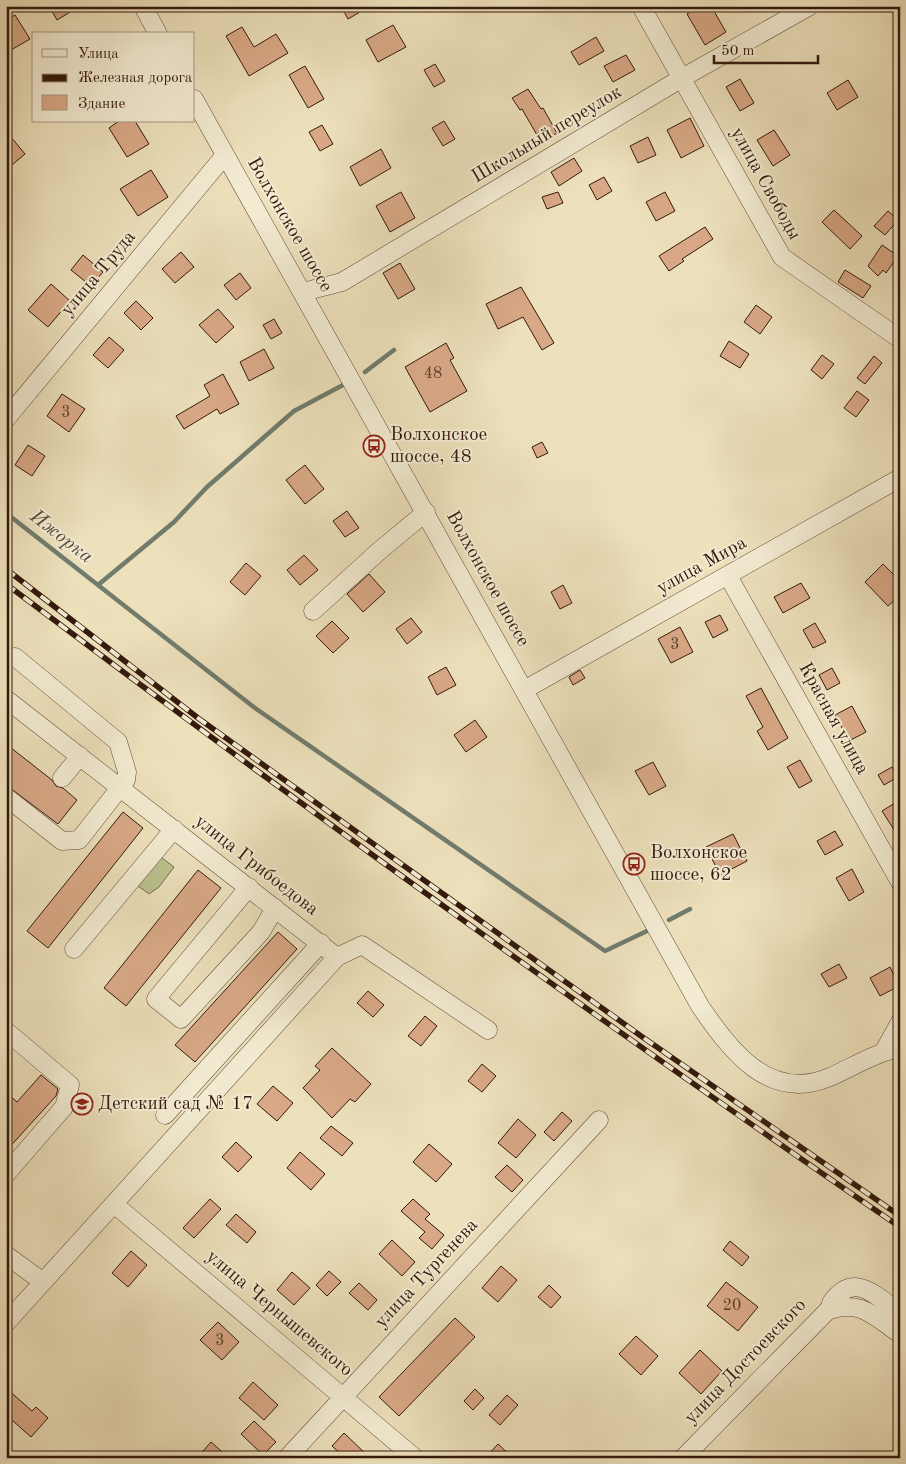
<svg xmlns="http://www.w3.org/2000/svg" width="906" height="1464" viewBox="0 0 906 1464" font-family="'Old Standard TT',serif">
<rect width="100%" height="100%" fill="#ede1bc"/>
<filter id="stains"><feTurbulence type="fractalNoise" baseFrequency=".004" numOctaves="4"/><feColorMatrix values="0 0 0 0 .2 0 0 0 0 .09 0 0 0 0 .02 0 0 0 .5 -.17"/></filter>
<radialGradient id="worn" r=".72"><stop offset=".6" stop-color="#630" stop-opacity="0"/><stop offset="1" stop-color="#630" stop-opacity=".3"/></radialGradient>
<path fill="#bbc28f" stroke="#786e4e" d="M161,857l13,10 -15,20 -10,7 -11,-8z"/>
<g fill="none" stroke-linecap="round" stroke-linejoin="round">
<path stroke="#717c6d" stroke-width="4.5" d="M365,372l29,-22
M6,513l249,195 350,243 42,-20
M98,585l76,-63 33,-35 87,-76 49,-26
M669,920l21,-11"/>
</g>
<path fill="#d9a987" stroke="#34190c" d="M49,6h31l-23,14z
M341,6h29l-22,13z
M700,6h11l15,26 -21,13 -18,-31z
M15,15l15,24 -19,11 -5,-7v-23z
M393,25l13,22 -28,15 -12,-22z
M242,27l12,20 22,-13 12,19 -39,23 -23,-40z
M596,37l8,14 -25,14 -8,-13z
M626,55l9,15 -22,12 -9,-16z
M435,64l10,17 -11,6 -10,-17z
M305,66l19,33 -16,9 -19,-33z
M740,79l14,24 -14,8 -14,-24z
M848,80l10,17 -21,13 -10,-17z
M528,89l13,20 2,-1 14,25 -16,9 -19,-33 -2,1 -8,-12z
M690,118l14,28 -23,12 -14,-28z
M119,121h16l14,23 -22,13 -18,-29z
M444,121l11,18 -12,7 -11,-18z
M322,125l11,19 -13,7 -11,-19z
M774,130l16,25 -17,11 -16,-26z
M6,131l19,23 -19,16z
M648,137l8,18 -18,8 -8,-17z
M381,149l10,19 -31,18 -10,-19z
M574,158l8,13 -23,15 -8,-14z
M151,170l17,27 -30,19 -18,-27z
M604,177l8,14 -15,9 -8,-15z
M401,192l14,26 -25,14 -14,-26z
M558,192l5,11 -16,6 -5,-12z
M665,192l10,19 -19,10 -10,-19z
M834,210l28,26 -12,13 -28,-27z
M888,211l10,9 -13,15 -11,-9z
M705,227l8,12 -31,20 2,2 -15,10 -10,-15z
M882,245l16,11 -12,17 -3,-3 -5,6 -10,-10z
M181,252l13,15 -19,16 -13,-14z
M83,255l20,17 -12,14 -20,-16z
M400,263l15,26 -17,10 -15,-26z
M845,270l26,16 -8,12 -25,-16z
M240,273l11,15 -15,12 -12,-15z
M51,284l19,17 -22,26 -20,-17z
M521,287l33,56 -12,7 -19,-33 -25,12 -12,-25z
M136,301l17,17 -12,12 -17,-17z
M756,305l16,12 -12,17 -16,-12z
M218,309l16,18 -18,16 -17,-18z
M274,319l8,14 -11,6 -8,-14z
M109,337l15,13 -16,18 -15,-13z
M729,341l20,13 -9,14 -20,-12z
M446,343l8,15 -4,2 17,31 -37,21 -25,-45z
M264,349l10,19 -25,13 -9,-19z
M822,355l12,9 -12,15 -11,-9z
M874,356l8,7 -17,21 -8,-6z
M223,374l16,30 -19,10 -3,-5 -33,20 -8,-13 34,-20 -6,-11z
M857,391l12,9 -13,17 -12,-9z
M62,394l23,15 -16,23 -22,-16z
M542,442l6,11 -11,5 -5,-11z
M28,445l17,11 -13,20 -17,-11z
M305,465l19,24 -19,15 -19,-24z
M347,511l12,17 -14,9 -12,-16z
M304,555l14,15 -18,15 -13,-15z
M246,563l15,13 -16,19 -15,-13z
M883,564l17,17v14l-12,11 -23,-24z
M369,574l16,18 -22,20 -16,-18z
M801,583l9,15 -27,15 -9,-16z
M563,585l9,18 -12,6 -9,-17z
M720,615l8,15 -15,8 -8,-16z
M411,618l11,14 -15,12 -11,-15z
M332,621l17,17 -16,15 -17,-17z
M815,623l11,19 -13,6 -10,-18z
M680,627l13,25 -22,11 -13,-24z
M446,667l10,18 -19,10 -9,-18z
M832,668l8,15 -13,7 -8,-15z
M580,670l5,8 -12,7 -4,-8z
M761,688l27,50 -20,12 -11,-19 6,-4 -17,-31z
M852,706l14,26 -17,9 -14,-26z
M475,720l12,17 -21,15 -12,-17z
M6,744l46,36 4,6 7,2 14,12 -19,24 -52,-39z
M800,760l12,21 -13,7 -12,-21z
M653,762l13,24 -17,9 -14,-24z
M892,767l6,10 -14,8 -6,-10z
M900,800v39l-18,-28z
M123,812l20,16 -95,120 -21,-17z
M835,831l8,14 -18,10 -8,-14z
M733,834l14,27 -27,14 -14,-28z
M852,869l12,23 -15,9 -13,-23z
M198,870l23,18 -95,118 -22,-18z
M278,932l19,17 -102,113 -20,-17z
M839,964l8,14 -18,9 -8,-13z
M890,967l9,19 -19,10 -10,-18z
M368,991l16,14 -11,12 -16,-14z
M425,1016l12,10 -16,20 -13,-10z
M332,1048l39,36 -16,18 -5,-3 -18,19 -29,-30 17,-18 -5,-4z
M482,1064l14,12 -14,16 -14,-11z
M41,1075l17,14 -2,7 -50,55v-59l11,10z
M273,1086l20,17 -16,18 -20,-17z
M562,1112l10,9 -18,20 -10,-9z
M518,1119l18,16 -20,23 -18,-15z
M331,1126l22,17 -11,13 -22,-18z
M236,1142l16,15 -14,15 -16,-15z
M429,1144l23,20 -16,18 -23,-20z
M300,1152l25,22 -14,16 -24,-22z
M507,1165l16,15 -11,12 -17,-15z
M210,1199l11,10 -27,29 -11,-10z
M413,1199l17,15 -5,5 19,16 -12,14 -13,-11 6,-6 -24,-21z
M236,1214l20,18 -9,11 -21,-18z
M392,1240l23,22 -13,14 -23,-22z
M730,1241l19,16 -7,9 -19,-16z
M131,1251l16,14 -19,22 -16,-14z
M501,1266l16,14 -19,22 -16,-14z
M329,1271l12,11 -14,14 -11,-11z
M292,1272l18,16 -16,17 -17,-15z
M726,1282l32,25 -20,24 -31,-25z
M359,1283l18,17 -9,10 -19,-17z
M549,1285l12,12 -10,11 -13,-11z
M455,1318l20,19 -76,79 -20,-19z
M218,1322l21,20 -17,18 -22,-20z
M636,1336l22,20 -17,19 -22,-21z
M700,1350l22,21 -21,23 -22,-21z
M253,1382l25,23 -14,15 -25,-22z
M6,1388l26,23 4,-4 12,11 -17,19 -18,-16 -7,7z
M475,1389l9,9 -11,12 -9,-9z
M507,1395l11,10 -18,20 -11,-10z
M254,1421l22,21 -13,13 -22,-21z
M344,1433l26,25h-25l-13,-12z
M211,1442l18,16h-32z
M498,1444l15,14h-28z"/>
<g fill="none" stroke-linecap="round" stroke-linejoin="round">
<g stroke="#624b38" stroke-width="19">
<path id="minor" d="M143,6l15,28
M641,6l141,251 118,82
M194,99l506,907c30,44 69,97 130,71 23,-10 44,-24 70,-29
M303,292l39,-10 340,-204 128,-72
M6,419l219,-264
M728,576l172,306
M313,611l65,-59 48,-40
M524,690l376,-212
M6,699l331,258
M62,778l18,-22
M6,797l56,44 17,-1 47,-60 1,-8 -9,-30 -103,-85
M249,887l-93,112 25,20 80,-87 14,-24
M74,949l100,-120
M6,1031l64,54 -6,22 -58,67
M884,1051l16,-29
M165,1115l156,-172
M114,1204l301,254
M6,1255l37,27
M831,1303c23,-33 45,-7 69,10
M827,1311c35,-12 46,5 73,23
M6,1323l331,-366 25,-12 126,85
M287,1458l312,-338
M683,1458l158,-161"/>
</g>
<use href="#minor" stroke="#f3ecd3" stroke-width="18"/>
<g stroke="#34190c" stroke-width="5.5">
<path id="rail" d="M6,569l192,149 443,318 259,180
M6,584c293,221 591,435 894,643"/>
</g>
<use href="#rail" stroke="#f3ecd3" stroke-width="4" stroke-dasharray="11" stroke-linecap="butt"/>
</g>
<defs>
<g id="bus-ring" transform="scale(1.125)"><circle r="9.5" fill="#f3ecd3" stroke="#8f2418" stroke-width="1.5"/><path d="M-5-6H5V4H4V6H2V4H-2V6H-4V4H-5ZM-3.5-4V0h7V-4ZM-3.5 1.2v1.5H-2V1.2ZM2 1.2v1.5H3.5V1.2Z" fill="#8f2418"/></g>
<g id="school-ring" transform="scale(1.125)"><circle r="9.5" fill="#f3ecd3" stroke="#8f2418" stroke-width="1.5"/><path d="M0-5L7-2L0 1L-7-2ZM-4 1L0 2.5L4 1V4Q0 6-4 4Z" fill="#8f2418"/></g>
</defs>
<g fill-rule="evenodd">
<use href="#bus-ring" x="374" y="446"/>
<use href="#bus-ring" x="634" y="864"/>
<use href="#school-ring" x="82" y="1104"/>
</g>
<g text-anchor="middle" dominant-baseline="central" stroke-width="4" stroke-linejoin="round" paint-order="stroke">
<g font-size="16" fill="#5d3d2b">
<text x="433" y="374">48</text>
<text x="66" y="413">3</text>
<text x="675" y="645">3</text>
<text x="732" y="1306">20</text>
<text x="220" y="1341">3</text>
</g>
<g font-size="19" fill="#34190c" stroke="#f3ecd3">
<text transform="translate(547 135) rotate(-31)">Школьный переулок</text>
<text transform="translate(765 184) rotate(61)">улица Свободы</text>
<text transform="translate(289 225) rotate(60)">Волхонское шоссе</text>
<text transform="translate(99 274) rotate(-50)">улица Труда</text>
<text transform="translate(702 566) rotate(-29)">улица Мира</text>
<text transform="translate(487 579) rotate(61)">Волхонское шоссе</text>
<text transform="translate(833 719) rotate(61)">Красная улица</text>
<text transform="translate(256 866) rotate(38)">улица Грибоедова</text>
<text transform="translate(427 1274) rotate(-47)">улица Тургенева</text>
<text transform="translate(279 1314) rotate(40)">улица Чернышевского</text>
<text transform="translate(746 1362) rotate(-46)">улица Достоевского</text>
</g>
<g font-size="19" fill="#34190c" stroke="#f3ecd3" text-anchor="start">
<text x="390" y="435">Волхонское<tspan x="390" dy="22">шоссе, 48</tspan></text>
<text x="650" y="853">Волхонское<tspan x="650" dy="22">шоссе, 62</tspan></text>
<text x="98" y="1104">Детский сад № 17</text>
</g>
<g font-size="20" font-style="italic" fill="#534b3c" stroke="#f3ecd3">
<text transform="translate(61 537) rotate(38)">Ижорка</text>
</g>
</g>
<rect width="906" height="1464" fill="none" stroke="#ede1bc" stroke-width="25"/>
<rect x="8" y="8" width="891" height="1449" fill="none" stroke="#34190c" stroke-width="2.5"/>
<rect x="12" y="12" width="881" height="1439" fill="none" stroke="#34190c"/>
<rect x="32" y="32" width="162" height="90" fill="#f3ecd3" stroke="#a79883"/>
<rect x="42" y="49" width="25" height="8" fill="#f3ecd3" stroke="#a79883"/>
<text x="78" y="58" font-size="15" fill="#34190c">Улица</text>
<rect x="42" y="74" width="25" height="8" fill="#34190c" stroke="#a79883"/>
<text x="78" y="82" font-size="15" fill="#34190c">Железная дорога</text>
<rect x="42" y="95" width="25" height="15" fill="#d9a987" stroke="#a79883"/>
<text x="78" y="108" font-size="15" fill="#34190c">Здание</text>
<path d="M714 55v8h104v-8" fill="none" stroke="#34190c" stroke-width="2.5"/>
<text x="721" y="55" font-size="15" fill="#34190c" stroke="#f3ecd3" stroke-width="4" paint-order="stroke">50 m</text>
<rect width="100%" height="100%" filter="url(#stains)"/>
<rect width="100%" height="100%" fill="url(#worn)"/>
</svg>
